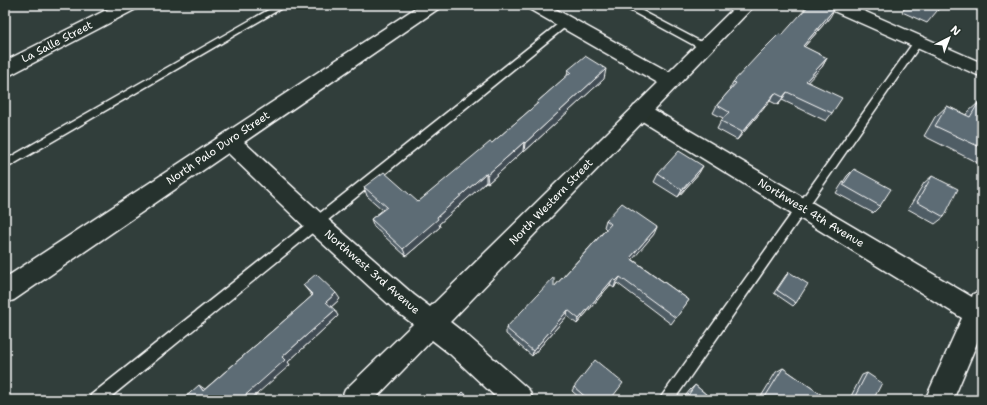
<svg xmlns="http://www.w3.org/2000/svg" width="987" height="405" viewBox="0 0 987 405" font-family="'Shantell Sans',sans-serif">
<rect width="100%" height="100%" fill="#313e3b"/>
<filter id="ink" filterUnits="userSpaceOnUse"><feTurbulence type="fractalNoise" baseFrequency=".025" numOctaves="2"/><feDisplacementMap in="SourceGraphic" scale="8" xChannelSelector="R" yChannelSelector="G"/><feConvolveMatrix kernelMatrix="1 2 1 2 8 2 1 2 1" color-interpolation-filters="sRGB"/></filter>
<g filter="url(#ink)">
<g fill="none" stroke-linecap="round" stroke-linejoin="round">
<g stroke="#fff" stroke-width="3">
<path id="lane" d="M277,5h10l-282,164v-9z
M620,5h11l76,40 1,2 -4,3 -3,-1z
M566,19l4,3 -1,2 -462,376h-18l2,-5 472,-375z
M918,39l4,3 -1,2 -247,356h-15l256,-360z"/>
</g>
<g stroke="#fff" stroke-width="3">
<path id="street" d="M116,5h22l-2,4 -124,65 -7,2v-15z
M827,5h23l132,58v14l-153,-68z
M641,104l7,2 324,191 1,-3 9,-4v41l-29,69h-28l37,-82 -328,-202 -3,-5 3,-5z"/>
</g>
<g stroke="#fff" stroke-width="3">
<path id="secondary" d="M420,5h20l-2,4 -194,133 80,74 90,79 16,12 228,-224 -129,-74 -2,-4h21l121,67 68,-67h18l-305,317 18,14 61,54 4,10h-34l-49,-46 -18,-14 -58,60h-33l4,-10 68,-66 -17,-13 -88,-81 -80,-77 -214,147 -9,3v-25z"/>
</g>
<use href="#lane" fill="#26332d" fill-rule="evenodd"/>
<use href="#street" fill="#26332d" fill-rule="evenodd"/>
<use href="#secondary" fill="#26332d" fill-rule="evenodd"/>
</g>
<path fill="#505d65" stroke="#fff" d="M907,5h35l-15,18 -25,-11z
M830,17l-26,30 23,11 -5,9 -15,15 25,31 -6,8 -44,-21 -4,5 -8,-4 -33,39 -20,-11 4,-8 2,-3 -10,-5 4,-8 13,-15h-1l4,-8 49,-47z
M568,70l36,9 -80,73 -1,-1 -35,32 -2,-1 -47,42 1,3 -34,29 -32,-29 -3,-8 12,-9 -16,-14 -3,-9 54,15 74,-59 45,-39v-2l30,-26z
M979,102l3,1v62l-58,-29 11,-19 12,-11 19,9 1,-2z
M854,169l26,37 -7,7 -37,-20 11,-17z
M699,173l-21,24 -24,-15 4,-8z
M932,176l12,41 -9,7 -27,-15 16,-26z
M606,220l48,14 -22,25 57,41 -18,24 -54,-41 -3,5 -4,-3 -33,39 -10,-8 -35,40 -26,-22v-6l48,-41 52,-58 -2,-2z
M789,272l7,31 -3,3 -19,-13 12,-18z
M303,285l37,14 -9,8 7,9 -50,46 2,3 -85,24 81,-70 26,-23 -4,-5z
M783,368l46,32h-70l17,-28z
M867,373l6,27h-24l13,-25z
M695,385l18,15h-31l8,-10z
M574,387l36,13h-28l-10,-9z"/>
<path fill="#414c52" stroke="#fff" d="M835,8l-5,9 -32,37 5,-8z
M827,58l-5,9 -22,23 6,-9z
M606,69l-2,10 -80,73 1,-9z
M787,92l-5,8 -4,5 5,-8z
M775,93l-5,8 -33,39 5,-8z
M524,142l-1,9 -35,32 -1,-8z
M703,166l-4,7 -21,24 4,-7z
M486,173v9l-47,42 1,3 -34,29 -3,-7 34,-32z
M657,227l-3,7 -26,31 2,-7z
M620,277l-3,6 -3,5 2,-7z
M613,279l-3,6 -33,39 2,-5z
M336,293l4,6 -10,9 -4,-6z
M335,310l3,6 -50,46 2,3 -40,35h-10l42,-43z
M568,310l-1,6 -35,40 1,-5z
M199,385l7,5 -3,1z"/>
<path fill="#5d6c75" stroke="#fff" d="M809,5h20l6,3 -32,38 24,12 -21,23 36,17 -10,15 -45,-21 -4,5 -8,-4 -33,39 -21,-11 8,-9 -12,-7 19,-22 -3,-1 26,-28 20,-20 3,1z
M930,5h12l-3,4z
M585,56l21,13 -81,74 -1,-1 -37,33 -1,-2 -49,44 1,2 -35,30 -32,-30 16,-12 -23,-20 20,-15 34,30 72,-60 2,1 46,-40 -1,-1 34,-30 -3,-2z
M979,102l3,1v45l-47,-22 12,-20 23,11z
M679,151l24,15 -21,24 -24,-16z
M854,169l37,20 -11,17 -37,-21z
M932,176l26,13 -14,28 -27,-15z
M622,203l35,24 -27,31 59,42 -13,18 -56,-41 -4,4 -3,-2 -34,40 -11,-9 -35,41 -27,-23 48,-51v10l57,-63 -5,-4z
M789,272l19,12 -12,19 -19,-13z
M316,274l20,19 -10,9 9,8 -53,47 3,3 -45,40h-58l17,-15 4,6 83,-72 27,-24 -10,-10z
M595,360l28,23 -13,17h-21l-15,-13z
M783,368l46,32h-59l-5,-3z
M867,373l15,10 -9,17h-17l-2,-2z
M695,385l18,15h-28z
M463,392l9,8h-17z"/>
</g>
<g text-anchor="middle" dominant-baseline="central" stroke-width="4" stroke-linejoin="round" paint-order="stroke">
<g font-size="11" fill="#fff" stroke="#26332d">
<text transform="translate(57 42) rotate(-27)">La Salle Street</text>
<text transform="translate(218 148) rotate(-34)">North Palo Duro Street</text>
<text transform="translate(551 202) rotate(-46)">North Western Street</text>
<text transform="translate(811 213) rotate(31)">Northwest 4th Avenue</text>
<text transform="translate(372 272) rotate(41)">Northwest 3rd Avenue</text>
</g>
</g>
<rect width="987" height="405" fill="none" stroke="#26332d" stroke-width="20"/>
<rect x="10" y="10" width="967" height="385" fill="none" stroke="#fff" stroke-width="1.5" filter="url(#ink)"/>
<g transform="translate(949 38) rotate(42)" stroke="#26332d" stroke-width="3" paint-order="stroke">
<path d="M0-3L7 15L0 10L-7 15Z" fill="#ffffff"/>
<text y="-6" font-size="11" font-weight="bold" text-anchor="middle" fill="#ffffff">N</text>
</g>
</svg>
